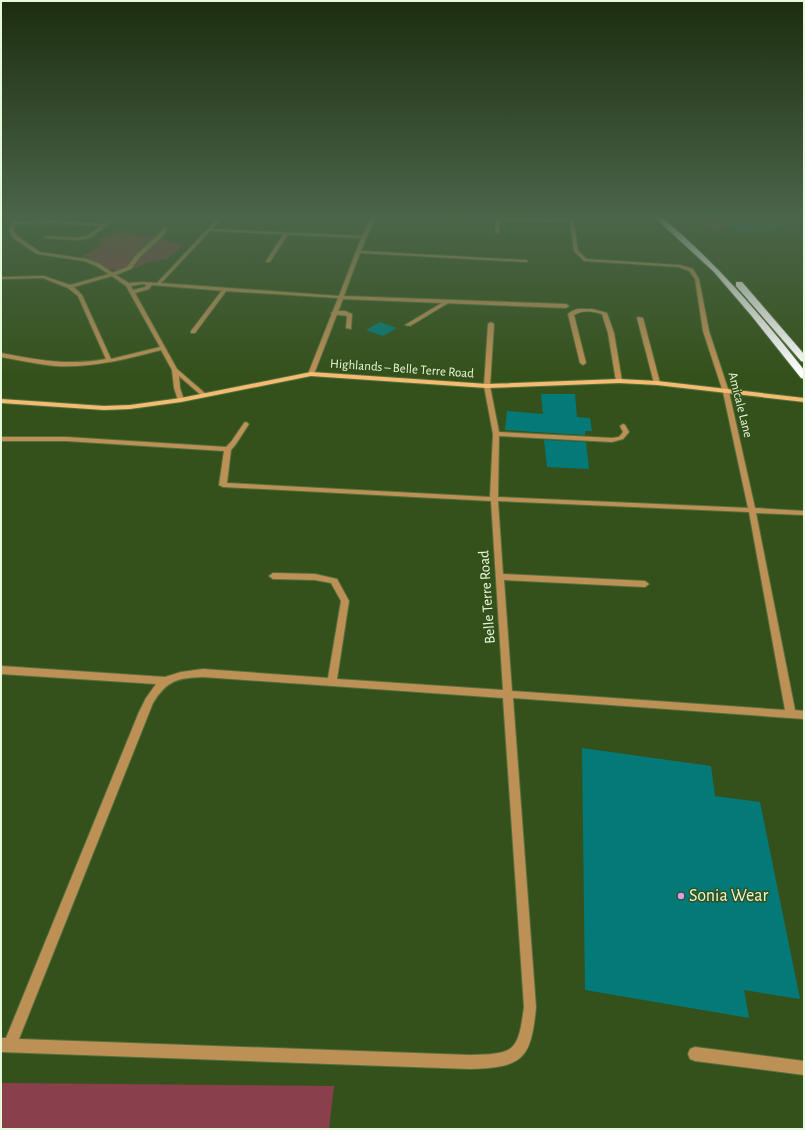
<svg xmlns="http://www.w3.org/2000/svg" width="805" height="1130" viewBox="0 0 805 1130" font-family="'Alegreya Sans',sans-serif">
<rect width="100%" height="100%" fill="#35511b"/>
<path fill="#8a404c" d="M692,216h21l17,14 -20,1z
M134,233l24,2 12,7 11,2 2,2 -16,13 -22,4 -8,5 -14,3 -25,-4 -19,-9 20,-11 2,-3 -3,-4c9,-9 25,-7 36,-7z
M1,1083l333,3 -5,43h-328z"/>
<path fill="#037a77" d="M769,216l22,15 -56,1 -20,-15z
M380,322l17,6 -14,8 -17,-6z
M541,394h34l2,23 13,1 2,13h-7v4l-80,-5 2,-19 36,3z
M544,440l42,2 3,27 -42,-2z
M582,748l129,18 4,30 45,6 40,197 -56,-9 5,28 -164,-28z"/>
<g fill="none" stroke-linecap="round" stroke-linejoin="round">
<g stroke="#556f3e" stroke-width="2">
<path id="lane" d="M164,227l3,1 -2,6 -25,23 -9,12 -15,6h-4v-2l15,-6 9,-12 25,-23z
M284,233l4,1 -18,28h-4v-1z
M223,289l4,1 -32,43h-4v-2z
M445,301l5,1 -40,24 -5,-1z
M334,311h11l7,3 -1,15 -5,-1 1,-12 -15,-2 -1,-1z
M695,1047l109,14v14l-109,-14 -5,-2 -2,-5 2,-5z"/>
</g>
<g stroke="#556f3e" stroke-width="2">
<path id="street" d="M16,216h4l-4,6 38,-1 50,3 12,-8h4l-30,22 -12,2 -32,-2 -2,-1 2,-1 32,2 9,-2 14,-10 -47,-3 -39,1 -2,6 4,6 23,16 47,7 13,5 13,9h3v2l13,8 14,-1 14,1 63,-67h4l-12,13 150,7 7,-15 5,-4h-9l-2,-1h17l-7,6 -12,29 165,9 2,1 -2,1 -166,-9 -16,43 222,8 3,2 -3,2 -223,-9 -29,75 -3,2 -3,-2 30,-76 -113,-7 -73,-6 -3,4 -14,4 42,76 30,26 -3,2 -2,-1 -23,-20 1,12 4,12 -3,2 -3,-2 -4,-12 -2,-18 -11,-20c-34,9 -69,18 -106,16 -18,-2 -36,-6 -54,-9v-4c38,7 66,13 105,6l-28,-63 -10,-8 -25,-10 -42,1v-2l43,-1 26,9 39,-11 -13,-8 -12,-5 -47,-7 -24,-16 -4,-8 2,-7zM210,231l151,7 -22,58 -178,-13zM112,276l14,10 34,61 -49,12 -29,-64 -8,-8zM143,284l4,1 -2,2 -12,3 -2,-4z
M428,216h28l98,4 7,-2v-2h4v2l9,4 4,29 9,8 93,6 13,4 6,10 10,52 20,61 26,116 49,3v4l-48,-2 39,197 9,1v8l-291,-21 23,309c-5,53 -13,60 -66,62l-469,-17v-14h5l133,-326 7,-14 10,-14 -155,-10v-8l164,11 16,-5 22,-3 125,9 13,-77 -10,-18 -16,-3 -42,-1 -4,-3 4,-3 42,1 22,5 12,22 -12,78 166,11 -12,-189 -268,-14 -4,-2 5,-34 -158,-10h-65v-4h65l160,10 5,-5 13,-19 2,-1 3,2 -13,20 -5,6 -4,33 263,14 3,-63 -9,-48 4,-62 3,-2 3,2 -4,62 9,46 113,6 7,-1 4,-5 -3,-6 3,-2 2,1 4,7 -6,7 -11,3 -113,-6 -1,61 250,11 -25,-116 -20,-61 -8,-52 -6,-8 -10,-4 -95,-6 -10,-10 -4,-28 -7,-3 -9,2 -54,-2 -1,12 -2,1 -2,-1 1,-12 -66,-3zM498,501l251,11 36,198 -273,-19 -8,-111 141,7 4,-3 -4,-3 -142,-7zM203,677l300,21 21,309c-6,45 -9,47 -54,48l-451,-16 134,-336c14,-23 25,-25 50,-26z
M578,309h14l15,4 7,20 8,48 -1,1h-4l-1,-1 -8,-48 -6,-19c-9,-3 -20,-4 -28,1l12,48 -3,2 -3,-2 -12,-49 4,-3z
M638,317l5,1 17,65 -1,1h-4l-1,-1 -17,-65z"/>
</g>
<g stroke="#556f3e" stroke-width="2">
<path id="secondary" d="M311,372l176,12 132,-5 38,2 147,17v4l-147,-17 -38,-2 -132,5 -176,-12 -130,26 -51,7 -26,1 -103,-7v-4l103,7 26,-1 51,-7z"/>
</g>
<g stroke="#556f3e" stroke-width="2">
<path id="highway" d="M653,216h7c55,45 100,98 144,154v9l-3,-1 -51,-64 -36,-42z
M736,282h6l62,72v8l-3,-1 -65,-75z"/>
</g>
<use href="#lane" fill="#bd9055" fill-rule="evenodd"/>
<use href="#street" fill="#bd9055" fill-rule="evenodd"/>
<use href="#secondary" fill="#f5bb71" fill-rule="evenodd"/>
<use href="#highway" fill="#fff" fill-rule="evenodd"/>
</g>
<linearGradient id="sky" x2="0" y2="1"><stop stop-color="#1d2d0f"/><stop offset="0.58" stop-color="#4b654a"/><stop offset="1" stop-color="#4b654a" stop-opacity="0"/></linearGradient>
<rect width="805" height="374" fill="url(#sky)"/>
<circle fill="#d69bfa" stroke="#35511b" stroke-width="1.5" cx="681" cy="896" r="4"/>
<g text-anchor="middle" dominant-baseline="central" stroke-width="3" stroke-linejoin="round" paint-order="stroke">
<g font-size="13" fill="#e8f9db" stroke="#35511b">
<text transform="translate(402 369) rotate(4)">Highlands – Belle Terre Road</text>
<text transform="translate(740 405) rotate(76)">Amicale Lane</text>
</g>
<g font-size="15" fill="#e8f9db" stroke="#35511b">
<text transform="translate(487 597) rotate(-94)">Belle Terre Road</text>
</g>
<g font-size="18" fill="#e8f9db" stroke="#35511b" text-anchor="start">
<text x="689" y="896">Sonia Wear</text>
</g>
</g>
<rect width="805" height="1130" fill="none" stroke="#e8f9db" stroke-width="4"/>
</svg>
